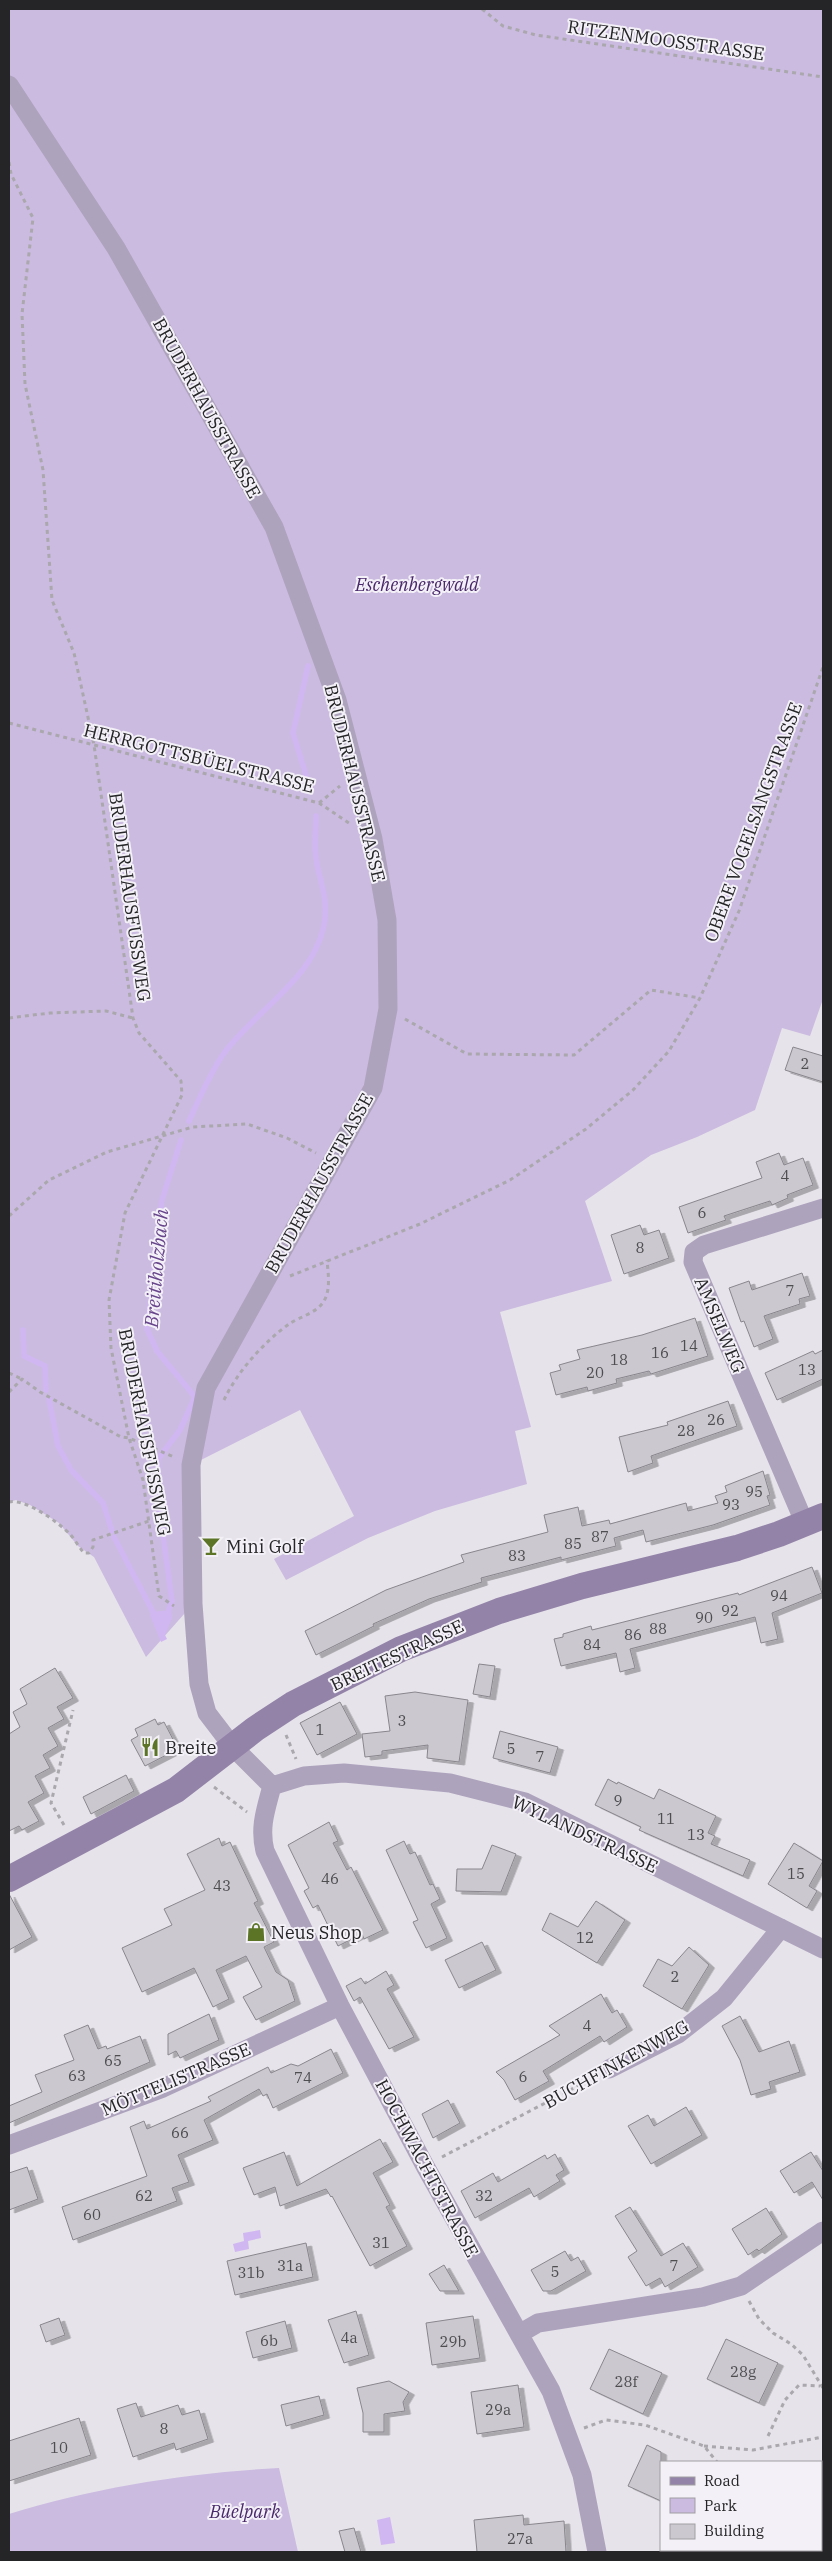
<svg xmlns="http://www.w3.org/2000/svg" width="832" height="2561" viewBox="0 0 832 2561" font-family="'IBM Plex Serif',serif">
<defs>
<filter id="shadow"><feDropShadow dx="5.5" dy="3" stdDeviation="0" flood-color="#0004"/></filter>
</defs>
<rect width="100%" height="100%" fill="#e6e3ea"/>
<path fill="#cbbbe0" d="M9,9h814v990l-13,37 -28,-8 -27,82 -58,27 -46,18 -66,46 27,80 -112,31 31,115 -16,4 12,53 -92,27 -67,27 -82,42 -12,-21 80,-43 -54,-106 -109,55 2,139 -47,53 -52,-100 -16,-11 -19,-23 -29,-18 -14,-5 -7,2z
M279,2468l19,84h-289v-38c87,-27 179,-41 270,-46z"/>
<path fill="#d1b7f2" d="M171,1610l1,8 -7,17 2,4 -6,3 -11,-27 3,-3z
M260,2230l1,8 -13,3 1,8 -14,3 -2,-8 11,-3 -1,-8z
M390,2517l5,26 -14,2 -4,-25z"/>
<g fill="none" stroke-linecap="round" stroke-linejoin="round">
<path stroke="#d1b7f2" stroke-width="5.5" d="M308,666l-15,67 17,55
M189,1121c10,-22 20,-45 33,-65 31,-45 97,-79 103,-138 2,-25 -6,-38 -9,-60 -2,-14 0,-28 0,-42
M23,1330l1,26 21,10 1,24
M49,1399l9,47 13,24 32,33 9,28
M158,1493v-34l22,-29 15,-33 -38,-46 -10,-22 15,-129 19,-60
M159,1506l13,95 -3,8
M114,1537l39,75"/>
</g>
<path fill="#cbc8cf" stroke="#89868d" filter="url(#shadow)" d="M793,1047l30,9v26l-38,-12z
M779,1153l5,12 19,-7 10,27 -26,10 1,3 -16,7 -2,-4 -46,15 2,4 -38,13 -9,-26 83,-29 -6,-16z
M640,1225l4,10 15,-5 10,28 -45,16 -13,-39z
M802,1273l8,23 -11,3 1,5 -36,12 9,23 -19,8 -10,-26 -3,1 -12,-34 20,-7 3,9z
M695,1318l13,38 -57,18 -2,-3 -33,8 1,4 -29,8 -1,-4 -31,8 -6,-22 11,-3 -2,-5 21,-6 -3,-9 65,-15z
M823,1350v29l-46,21 -12,-27 48,-22 2,3z
M728,1401l9,25 -86,30 2,7 -25,9 -9,-35 49,-12 -1,-3z
M763,1471l7,24 -3,1 3,9 -57,20 -67,17 -3,-12 -29,8 2,8 -55,14v-3l-80,21 1,4 -53,17 -56,25 1,2 -58,29 -11,-24 81,-41 78,-28 -3,-7 87,-23 -4,-17 34,-8 4,19 27,-6 1,4 76,-21 2,8 30,-8 -3,-7 12,-4 -2,-6z
M812,1567l10,26 -50,20 6,26 -17,4 -6,-26 -125,32 5,19 -15,4 -4,-19 -55,13 -7,-27 9,-2v-3l28,-8 1,4 146,-37 1,2z
M479,1664l16,2 -5,31 -17,-3z
M55,1668l18,30 -16,9 7,12 -16,9 10,18 -15,9 7,13 -15,8 9,17 -16,9 11,19 -17,9 -3,-4 -10,5v-97l11,-7 -7,-15 14,-8 -7,-15z
M415,1692l53,8 -9,62 -32,-4 1,-13 -46,6v4l-17,2 -3,-23 28,-3 -5,-35z
M340,1702l17,32 -40,21 -17,-32z
M155,1719l3,6 6,-3 14,27 -33,17 -14,-26 7,-4 -3,-7z
M500,1731l58,16 -8,26 -57,-15z
M126,1775l8,16 -43,23 -8,-17z
M608,1779l9,5 1,-2 36,17 5,-10 57,27 -8,17 7,3 -4,8 39,16 -7,16 -104,-46 2,-3 -46,-22z
M329,1822l9,19 -5,2 14,27 4,-3 32,63 -19,9 -2,-5 -24,12 -20,-41 -5,3 -9,-17 5,-3 -21,-43z
M219,1838l3,8 8,-4 28,59 -4,2 20,39 -10,5 12,25 12,8 7,21 -39,19 -13,-23 19,-10 -16,-31 -30,14 13,29 -16,8 -19,-39 -52,24 -20,-44 50,-23 -8,-16 41,-19 -18,-36z
M404,1841l6,13 5,-2 15,33 3,-1 7,15 -9,5 16,34 -21,10 -13,-26 5,-2 -32,-70z
M794,1843l29,18 -14,25 8,5 -10,17 -39,-24z
M492,1845l24,9 -15,38 -45,-1 1,-22h25z
M9,1894l23,43 -23,13z
M596,1901l29,19 -28,43 -55,-33 8,-17 28,14z
M482,1942l14,28 -37,18 -14,-28z
M689,1947l20,18 -27,44 -39,-23 15,-27 14,7z
M386,1971l8,14 -7,4 27,48 -25,12 -29,-52 -6,4 -8,-15 15,-8 4,6z
M601,1994l11,19 5,-3 10,17 -23,15 -4,-6 -57,35 6,10 -34,19 -11,-20 -8,-8 64,-37 -11,-9z
M209,2014l10,26 -39,18 -4,-7 -8,4v-21z
M740,2016l19,36 30,-11 11,31 -31,10 2,7 -20,6 -11,-35 -18,-34z
M88,2025l10,24 8,-3 1,3 33,-13 10,26 -141,61v-17l33,-14 -7,-17 39,-15 -10,-25z
M331,2049l12,24 -70,35 -6,-14 -4,2 -4,-7 -55,31 9,20 -35,15 11,27 -17,6 5,13 -104,39 -11,-33 85,-31 -17,-49 14,-6 3,8 64,-28 -3,-4 60,-30 3,6 20,-9 7,2z
M448,2100l12,23 -27,15 -11,-24z
M686,2107l16,28 -51,29 -23,-38 20,-11 6,11z
M380,2139l13,23 -20,11 17,32 -4,2 21,39 -37,20 -38,-70 -1,1 -5,-8 -46,17 -5,-19 -21,8 -11,-27 41,-16 13,34z
M811,2152l12,19v29l-11,-18 -18,11 -14,-22z
M555,2154l9,16 -8,5 4,6 -26,16 -5,-9 -54,30 -14,-27 32,-18 5,9 47,-27 2,4z
M27,2167l11,32 -29,11v-37z
M630,2207l31,49 22,-13 15,24 -33,20 -5,-9 -14,8 -18,-29 9,-6 -22,-35z
M766,2208l16,26 -23,17 -2,-2 -9,6 -16,-26z
M306,2243l7,34 -78,18 -8,-34z
M565,2251l6,10 7,-4 8,14 -35,20h-8l-12,-21z
M444,2265l15,26h-19l-11,-17z
M356,2311l13,44 -25,8 -16,-43z
M473,2316l7,42 -48,7 -6,-42z
M59,2318l6,17 -19,7 -6,-17z
M285,2321l7,27 -39,10 -7,-26z
M726,2339l52,24 -19,40 -52,-24z
M609,2349l53,24 -19,41 -53,-25z
M389,2381l20,11 -6,10 2,9 -21,3v18h-21v-19l-6,-25z
M518,2385l6,42 -47,7 -6,-42z
M319,2396l5,19 -38,11 -5,-21z
M136,2403l5,14 37,-12 4,10 17,-5 9,29 -32,11 -2,-7 -41,14 -16,-48z
M79,2418l12,37 -82,26v-40z
M647,2445l14,7v49l-33,-15z
M523,2515l1,10 40,-4 2,31h-89l-3,-32z
M354,2528l7,24h-16l-6,-21z"/>
<g fill="none" stroke-linecap="round" stroke-linejoin="round">
<path stroke="#aaa8ad" stroke-width="3" stroke-dasharray="4 4" stroke-linecap="butt" d="M482,9l21,17 33,9 287,42
M9,162l2,12 22,44 -11,96 3,70 18,86 9,130 22,53 20,92 39,273 6,15 42,48 1,14 -57,118 -16,87 2,48 18,90 14,42 16,116 15,10
M9,723l310,80 30,20
M319,803l21,-17
M9,1018l41,-5 56,-2 27,7
M405,1019l62,35 107,1 77,-65 49,8
M9,1216l40,-36 58,-28 86,-25 54,-3 40,14 29,15
M290,1276l130,-52 90,-44 76,-51 47,-39 36,-39 31,-53 39,-87 84,-244
M9,1373l13,6
M9,1392l13,-13 18,13 81,45 8,1 45,19
M224,1400c13,-28 40,-58 65,-76 10,-7 28,-11 35,-23 7,-12 4,-28 3,-41
M9,1502c16,-4 49,20 61,32 5,6 9,13 14,19h5l4,-6v-7l56,-19
M286,1735l10,24
M214,1787l33,25
M64,1825l-13,-22 22,-93
M442,2157l151,-79
M749,2301l10,18 14,14 18,11 12,11 20,33
M584,2428l22,-8 39,5 59,21 13,16
M768,2436l17,-36 14,-15 21,1
M704,2446l49,4 70,-13
M821,2521l2,1"/>
<path stroke="#aea3bd" stroke-width="19" d="M9,85l107,163 158,279 63,173 36,139 14,81 1,89 -15,79 -167,300 -15,77 2,139 6,80 8,29 26,34 39,39
M805,1524l-112,-262 1,-10 10,-7 119,-37
M272,1786c-6,23 -13,41 -7,65l75,155 85,160 126,225 31,84 15,77
M272,1786l32,-10 40,-3 106,10 75,19 298,147
M609,2069l69,-35 46,-36 57,-70
M9,2145l154,-57 177,-82
M519,2334l19,-11 165,-26 38,-11 82,-55"/>
<path stroke="#9383a8" stroke-width="26" d="M9,1879l167,-89 79,-61 38,-25 108,-55 98,-38 83,-25 155,-38 42,-14 44,-18"/>
</g>
<defs>
<g id="bar-bare" transform="scale(1.5)"><path d="M-6-5H6L.8 .8V4.5H3.5V6h-7V4.5H-.8V.8Z" fill="#5c7426" stroke="#f3f0f7" stroke-width="2.5" paint-order="stroke"/></g>
<g id="restaurant-bare" transform="scale(1.5)"><path d="M-5-6h1v4h1v-4h1v4h1v-4h1v5L-1.5 .5V6h-2V.5L-5-1ZM5-6V6H3V1.5H1.5Q1.5-4 5-6Z" fill="#5c7426" stroke="#f3f0f7" stroke-width="2.5" paint-order="stroke"/></g>
<g id="shop-bare" transform="scale(1.5)"><path d="M-5-2.5h2.3a2.7 3.5 0 0 1 5.4 0H5L5.5 6h-11ZM-1.5-2.5h3a1.5 2.3 0 0 0-3 0Z" fill="#5c7426" stroke="#f3f0f7" stroke-width="2.5" paint-order="stroke"/></g>
</defs>
<g fill-rule="evenodd">
<use href="#bar-bare" x="211" y="1546"/>
<use href="#restaurant-bare" x="150" y="1747"/>
<use href="#shop-bare" x="256" y="1932"/>
</g>
<g text-anchor="middle" dominant-baseline="central" stroke-width="4" stroke-linejoin="round" paint-order="stroke">
<g font-size="15" fill="#4e4d50">
<text x="805" y="1063">2</text>
<text x="785" y="1175">4</text>
<text x="702" y="1212">6</text>
<text x="640" y="1247">8</text>
<text x="790" y="1290">7</text>
<text x="689" y="1345">14</text>
<text x="660" y="1352">16</text>
<text x="619" y="1359">18</text>
<text x="807" y="1369">13</text>
<text x="595" y="1372">20</text>
<text x="716" y="1419">26</text>
<text x="686" y="1430">28</text>
<text x="754" y="1491">95</text>
<text x="731" y="1504">93</text>
<text x="600" y="1536">87</text>
<text x="573" y="1543">85</text>
<text x="517" y="1555">83</text>
<text x="779" y="1595">94</text>
<text x="730" y="1610">92</text>
<text x="704" y="1617">90</text>
<text x="658" y="1628">88</text>
<text x="633" y="1634">86</text>
<text x="592" y="1644">84</text>
<text x="402" y="1720">3</text>
<text x="320" y="1729">1</text>
<text x="511" y="1748">5</text>
<text x="540" y="1756">7</text>
<text x="618" y="1800">9</text>
<text x="666" y="1818">11</text>
<text x="696" y="1834">13</text>
<text x="796" y="1873">15</text>
<text x="330" y="1878">46</text>
<text x="222" y="1885">43</text>
<text x="585" y="1937">12</text>
<text x="675" y="1976">2</text>
<text x="587" y="2025">4</text>
<text x="113" y="2060">65</text>
<text x="77" y="2075">63</text>
<text x="523" y="2076">6</text>
<text x="303" y="2077">74</text>
<text x="180" y="2132">66</text>
<text x="144" y="2195">62</text>
<text x="484" y="2195">32</text>
<text x="92" y="2214">60</text>
<text x="381" y="2242">31</text>
<text x="290" y="2265">31a</text>
<text x="674" y="2265">7</text>
<text x="555" y="2271">5</text>
<text x="251" y="2272">31b</text>
<text x="349" y="2337">4a</text>
<text x="269" y="2340">6b</text>
<text x="453" y="2341">29b</text>
<text x="743" y="2371">28g</text>
<text x="626" y="2381">28f</text>
<text x="498" y="2409">29a</text>
<text x="164" y="2428">8</text>
<text x="59" y="2447">10</text>
<text x="520" y="2538">27a</text>
</g>
<g font-size="18" fill="#252426" stroke="#f3f0f7">
<text transform="translate(666 40) rotate(8)">RITZENMOOSSTRASSE</text>
<text transform="translate(207 408) rotate(61)">BRUDERHAUSSTRASSE</text>
<text transform="translate(199 758) rotate(14)">HERRGOTTSBÜELSTRASSE</text>
<text transform="translate(355 783) rotate(76)">BRUDERHAUSSTRASSE</text>
<text transform="translate(753 822) rotate(-70)">OBERE VOGELSANGSTRASSE</text>
<text transform="translate(130 897) rotate(82)">BRUDERHAUSFUSSWEG</text>
<text transform="translate(319 1183) rotate(-61)">BRUDERHAUSSTRASSE</text>
<text transform="translate(720 1325) rotate(67)">AMSELWEG</text>
<text transform="translate(145 1432) rotate(79)">BRUDERHAUSFUSSWEG</text>
<text transform="translate(397 1655) rotate(-25)">BREITESTRASSE</text>
<text transform="translate(585 1834) rotate(25)">WYLANDSTRASSE</text>
<text transform="translate(616 2064) rotate(-29)">BUCHFINKENWEG</text>
<text transform="translate(176 2079) rotate(-23)">MÖTTELISTRASSE</text>
<text transform="translate(427 2168) rotate(62)">HOCHWACHTSTRASSE</text>
</g>
<g font-size="18" font-style="italic" fill="#4a286c" stroke="#f3f0f7">
<text x="417" y="584">Eschenbergwald</text>
<text x="245" y="2511">Büelpark</text>
</g>
<g font-size="18" fill="#252426" stroke="#f3f0f7" text-anchor="start">
<text x="226" y="1546">Mini Golf</text>
<text x="165" y="1747">Breite</text>
<text x="271" y="1932">Neus Shop</text>
</g>
<g font-size="19" font-style="italic" fill="#67448b" stroke="#f3f0f7">
<text transform="translate(156 1268) rotate(-85)">Breitiholzbach</text>
</g>
</g>
<rect width="832" height="2561" fill="none" stroke="#252426" stroke-width="20"/>
<rect x="660" y="2461" width="162" height="90" fill="#f3f0f7" stroke="#a19ea3"/>
<rect x="670" y="2477" width="25" height="8" fill="#9383a8" stroke="#a19ea3"/>
<text x="704" y="2486" font-size="15" fill="#252426">Road</text>
<rect x="670" y="2498" width="25" height="15" fill="#cbbbe0" stroke="#a19ea3"/>
<text x="704" y="2511" font-size="15" fill="#252426">Park</text>
<rect x="670" y="2524" width="25" height="15" fill="#cbc8cf" stroke="#a19ea3"/>
<text x="704" y="2536" font-size="15" fill="#252426">Building</text>
</svg>
